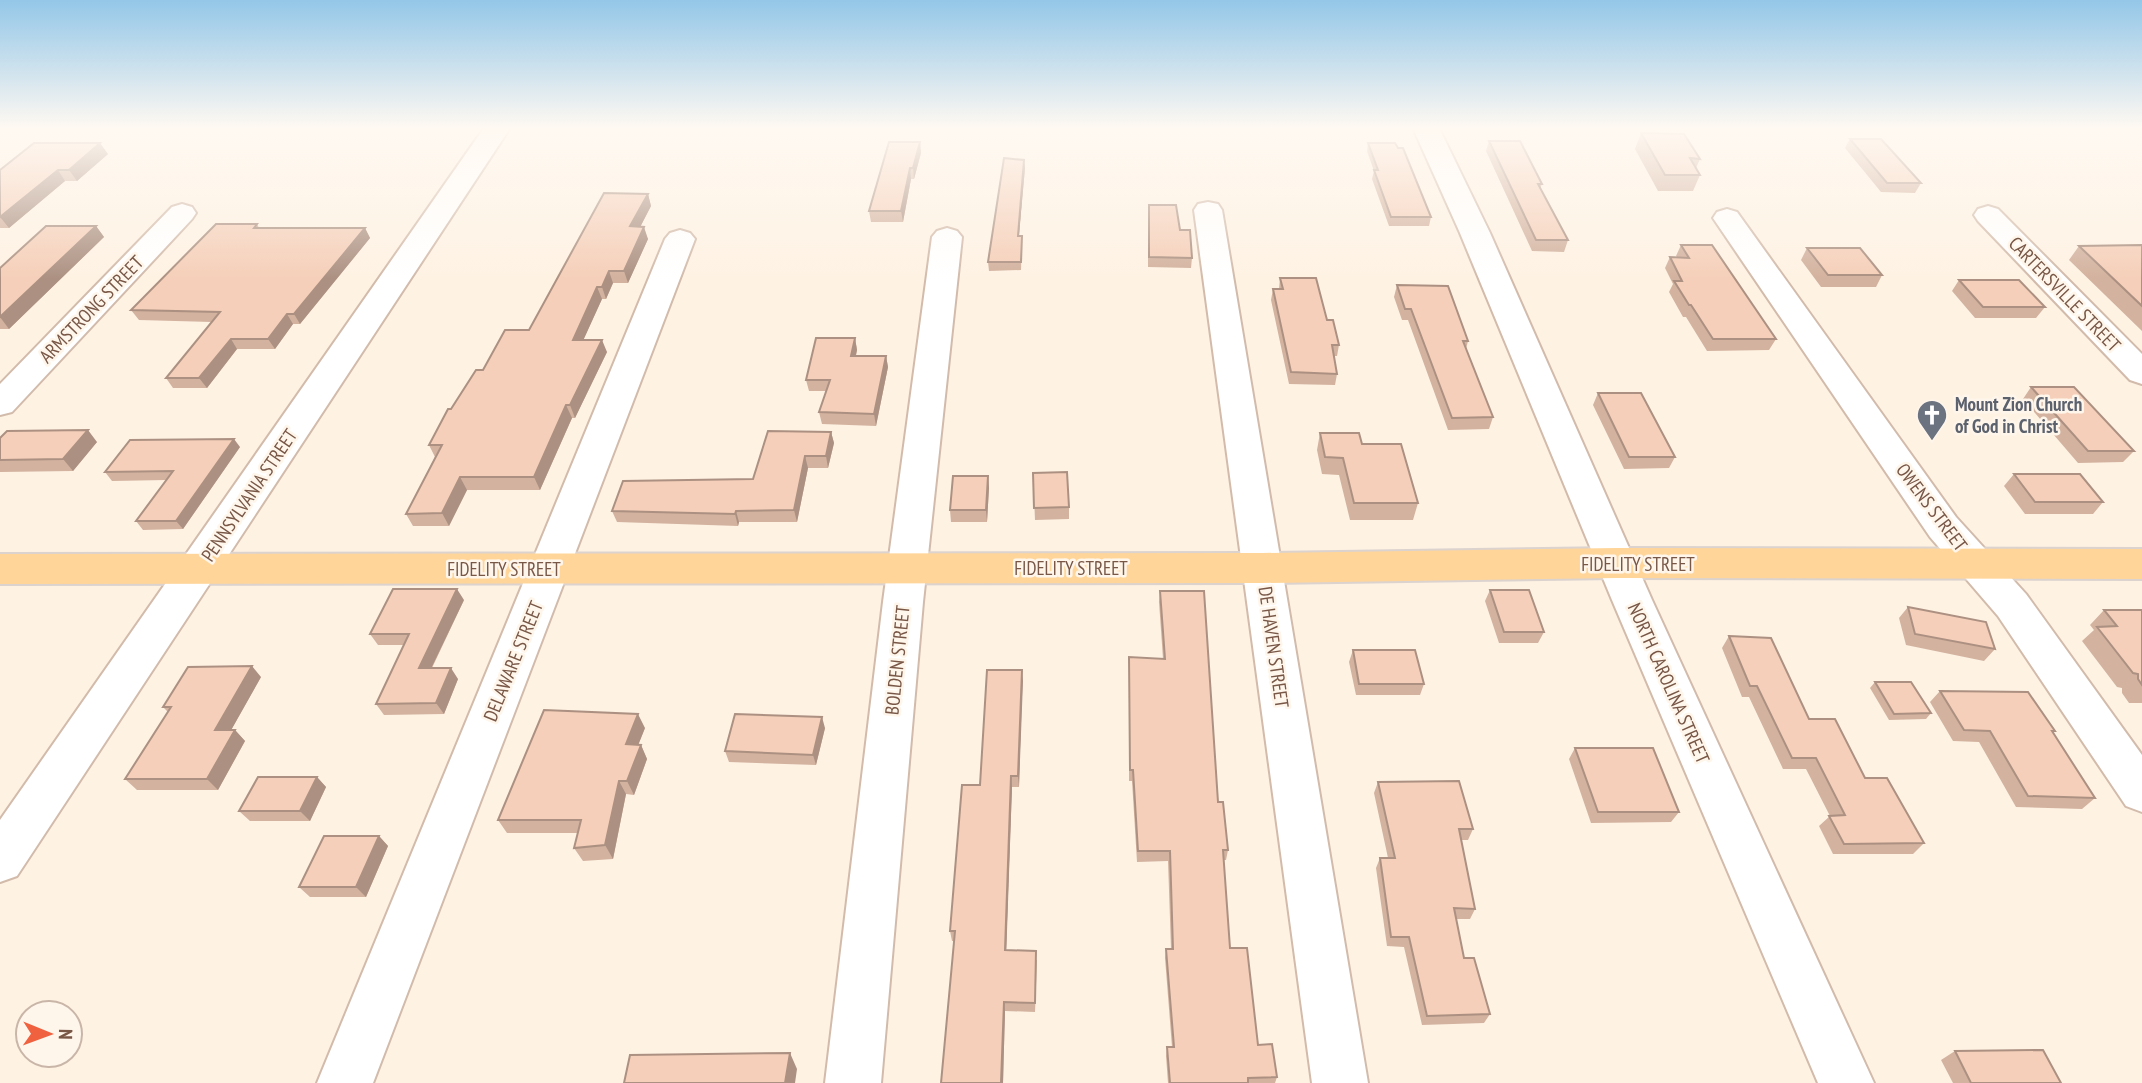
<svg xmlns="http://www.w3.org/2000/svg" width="2142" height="1083" viewBox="0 0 2142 1083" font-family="'PT Sans Narrow',sans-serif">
<rect width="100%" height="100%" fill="#fef2e3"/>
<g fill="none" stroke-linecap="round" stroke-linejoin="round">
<g stroke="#d2bbab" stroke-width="4">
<path id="minor" d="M484,128h26l-493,748 -17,6v-62z
M1413,128h26l51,105 162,367 222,483h-56l-206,-483 -152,-367z
M1208,202l10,2 4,6 146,873h-56l-118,-873 4,-6z
M182,204l10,3 4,6 -4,6 -180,193 -12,3v-31l172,-177z
M1988,206l10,3 144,145v30l-12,-4 -152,-159 -4,-6 4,-6z
M1727,209l10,3 219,305 70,77 116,161v57l-16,-6 -128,-190 -68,-79 -217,-319 4,-6z
M947,228l10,3 5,6 -39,365 -42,481h-56l58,-481 49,-365 5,-6z
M680,230l10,3 5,6 -322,844h-56l348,-844 5,-6z"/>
</g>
<g stroke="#dcd3cf" stroke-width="4">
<path id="major" d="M1617,548l525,1v30l-525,-1 -355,5 -1262,1v-30l1262,-1z"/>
</g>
<use href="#minor" fill="#fff" fill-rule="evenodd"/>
<use href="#major" fill="#ffd599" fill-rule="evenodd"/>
</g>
<path fill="#d3b29f" d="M1641,133l59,26 -4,9 4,7 -7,16h-35l-23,-42z
M1850,139l71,44 -6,10 -34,-1 -36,-44z
M1489,141l53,43 -2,4 28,52 -4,12 -32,-1 -46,-100z
M920,142l1,11 -7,26h-3l-8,43h-32l-2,-11z
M1368,143l63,74 -2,9h-40l-17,-47 2,-8 -7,-20z
M108,154l-31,27h-12l-56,47h-9v-58z
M1025,168l-6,68h3l-1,34 -32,1 -1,-9z
M648,194l3,12 -11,21 8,12 -20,44h-15l-7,16h-4l-19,41 24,12 -32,66h-3l-32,72h-73l-18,36h-36l-7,-12 29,-57 -6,-12 22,-36 32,-39 46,-40z
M1148,215l32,15 12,28 -1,10 -43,-1z
M257,224l2,4h106l5,10 -70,86h-7l-18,25h-38l-30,39h-34l-7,-10 46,-56 -73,-2 -8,-10z
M96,226l8,11 -95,92h-9v-61z
M1681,245l95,94 -7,11 -62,1 -21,-34h-3l-14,-25 4,-8 -8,-16 5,-11h7l-1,-1z
M2142,245v86l-73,-71 10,-14z
M1807,248l75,27 -6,12h-55l-20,-27z
M1280,278l47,42 12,25 -2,11h-3l3,18 -2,11 -46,-1 -18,-84 2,-11h6z
M1959,280l86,27 -9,11h-61l-23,-27z
M1397,285l71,56 -2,8 27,68 -4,12 -41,1 -40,-110h-6l-8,-23z
M855,338l2,12 -1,6h30l2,11 -12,59 -54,-2 -3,-12 7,-21h-17l-3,-11z
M2031,387l103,64 -11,11 -45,1 -55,-64z
M1598,393l77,64 -6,11 -45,1 -31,-64z
M831,432l3,11 -6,25h-20l-11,54h-58l-1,4 -121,-4 -5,-11 141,-32z
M1320,433l42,11 56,59 -5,17h-63l-11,-45 -17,-1 -5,-24z
M0,438l97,4 -24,29 -73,1z
M240,447l-57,82 -40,1 -7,-9 30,-41 -54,1 -7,-9z
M1033,473l36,34v12l-34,1z
M2014,474l89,28 -10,12h-68l-21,-28z
M988,476l1,12 -2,34h-36l-1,-12z
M1490,590l54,42 -6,11h-39l-14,-42z
M1160,591l58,211 10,48 -2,10h-3l7,88 28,97 19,32 -2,6h-107l-2,-27 1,-9h5l-7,-89 1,-9h5l-3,-88 -31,1 -5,-81h-3v-124l34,2 -4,-57z
M464,600l-32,68 26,11 -14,35 -60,1 -8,-11 28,-59h-26l-8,-11z
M1908,607l87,42 -11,12 -78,-16 -7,-27z
M2104,610h38v93h-13l-7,-10v-5l-5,-1 -35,-46 12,-11 -4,-5z
M1729,636l136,142 59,65 -11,11h-80l-14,-28 11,-10 -24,-47h-23l-34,-72h-7l-20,-49z
M1353,650l71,34 -4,11h-64l-7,-33z
M1022,670l-3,117h-7l-6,163 31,10 -2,52 -30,-1 -2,72h-62l13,-142h-2l-2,-10 30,-146z
M261,677l-30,53h4l10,11 -27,49h-81l-12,-11 43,-67 -5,-5z
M1875,682l56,31 -5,6 -37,1 -19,-32z
M1940,691l115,40 -2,2 42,65 -13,11 -66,-2 -37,-65 -26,-1 -23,-39z
M645,728l-7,17h3l6,14 -13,36 -8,-1 -13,65 -30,2 -9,-13 4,-15h-71l-9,-13z
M825,728l-9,37 -87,-3 -4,-11z
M1575,748l104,64 -8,10 -80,1 -22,-64z
M317,777l9,10 -16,34h-60l-11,-10z
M1378,782l95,47 -5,11h-7l14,69 -5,10h-14l8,39 26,56 -6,9 -62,2 -18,-78 -17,-1 -11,-78 4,-10h8l-14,-65z
M379,836l9,10 -22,51h-56l-11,-10z
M1955,1051l106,32h-108l-12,-23z"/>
<path fill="#ac9182" d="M920,142l1,11 -7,26 -1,-11z
M100,143l8,11 -31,27 -8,-11z
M1024,160l1,8 -7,76v-8z
M910,168l1,11 -8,43 -2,-11z
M58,170l7,11 -56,47 -9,-11z
M648,194l3,12 -17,33 -4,-13z
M96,226l8,11 -95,92 -9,-12z
M644,227l4,12 -20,44 -4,-12z
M365,228l5,10 -70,86 -6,-10z
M609,271l4,12 -7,16 -4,-12z
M597,287l5,12 -24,53 -5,-12z
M287,314l6,10 -18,25 -7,-10z
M855,338l2,12 -4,17 -2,-11z
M231,339l6,10 -30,39 -8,-10z
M602,340l5,12 -32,66 -5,-13z
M886,356l2,11 -12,59 -2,-12z
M566,405l6,13 -32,72 -6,-13z
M88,430l9,12 -24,29 -10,-12z
M831,432l3,11 -6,25 -2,-12z
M234,439l6,8 -57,82 -7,-8z
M805,456l3,12 -11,54 -3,-12z
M988,476l1,12 -2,34 -1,-12z
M460,477l7,13 -18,36 -7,-13z
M736,511l3,11 -1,4 -3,-12z
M457,589l7,11 -38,79 -7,-11z
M252,666l9,11 -36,64 -10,-11z
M451,668l7,11 -14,35 -8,-11z
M1022,670l1,11 -4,106 -1,-11z
M638,714l7,14 -12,30 -7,-14z
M822,717l3,11 -9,37 -3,-10z
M235,730l10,11 -27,49 -11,-11z
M641,745l6,14 -13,36 -7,-14z
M1011,776l1,11 -6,173 -1,-10z
M317,777l9,10 -16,34 -10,-10z
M619,781l7,13 -13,65 -8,-14z
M379,836l9,10 -22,51 -10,-10z
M1004,1002l1,9 -2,72h-2z
M790,1053l7,16 -2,14h-10z"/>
<path fill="#f5cfb9" stroke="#ac9182" stroke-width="2" d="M1641,133l43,1 16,25 -10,-1 10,17h-35z
M1850,139h31l40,44h-34z
M1489,141h31l22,43h-4l30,56h-32z
M889,142h31l-7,26h-3l-9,43h-32z
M34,143h66l-31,27h-11l-58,47v-47z
M1368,143h27l3,5h5l28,69h-40l-17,-47h4z
M1004,158l20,2 -6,76h4l-1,26h-33z
M604,193l44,1 -18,32 14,1 -20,44h-15l-7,16h-5l-24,53h29l-32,65h-4l-32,72h-74l-18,36 -36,1 36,-69h-13l19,-36h3l25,-39h7l22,-40h24z
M1149,205h27l4,25h10l2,28 -43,-1z
M216,224h41l-3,4h111l-71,86h-7l-19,25h-37l-32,39h-33l54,-66 -89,-2z
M46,226h50l-96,91v-49z
M1681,245h31l64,94h-63l-22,-34h-2l-15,-24h8l-12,-24 19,1z
M2142,245v61l-63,-60z
M1807,248h53l22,27h-54z
M1280,278h36l11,42h6l6,25h-7l5,29 -46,-2 -18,-83h10z
M1959,280h60l26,27h-62z
M1397,285l51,1 20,55h-5l30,76 -41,1 -41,-109h-6z
M816,338h39l-4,18h35l-12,58 -55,-2 11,-32h-24z
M2031,387h43l60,64h-46z
M1598,393h43l34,64h-46z
M88,430l-25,29 -63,1v-22l7,-7z
M768,431l63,1 -5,24h-21l-11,54 -58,1 -1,3 -123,-3 11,-30 130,-2z
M1320,433h39l3,11h39l17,59h-64l-11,-45 -18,-1z
M234,439l-58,82h-40l37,-50 -68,1 25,-32z
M1067,472l2,35 -35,1 -1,-35z
M2014,474h66l23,28h-68z
M953,476h35l-2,34h-36z
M393,589h64l-38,79h32l-15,35 -60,1 33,-70h-39z
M1490,590h39l15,42h-40z
M1160,591h44l14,211h5l5,48h-5l7,98h17l11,97 14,-1 5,33 -29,1v5h-78l-3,-36h7l-8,-98h7l-3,-98h-32l-5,-81h-3l-1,-113 36,2z
M1908,607l78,15 9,27 -80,-15z
M2104,610h38v75l-4,-6v-5l-5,-1 -36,-46 20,-1z
M1729,636l42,2 38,81h26l30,59h22l37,65 -80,1 -15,-28 16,-1 -29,-57h-24l-35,-72h-7z
M1353,650h62l9,34h-65z
M252,666l-37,64h20l-28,49h-82l46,-72h-8l25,-40z
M987,670h35l-4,106h-7l-6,174 31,1 -1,52 -31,-1 -3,81h-60l14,-152h-5l12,-146h18z
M1875,682h36l20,31 -37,1z
M1940,691l88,1 27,39h-3l43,67 -67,-2 -38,-65 -26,-1z
M544,710l94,4 -12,30 15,1 -14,36h-8l-14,64 -31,3 7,-28h-83z
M735,714l87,3 -9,38 -88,-4z
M1575,748h78l26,64h-81z
M258,777h59l-17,34h-61z
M1459,781l14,48h-14l16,80 -21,-1 10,50h10l16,56 -63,2 -18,-79h-18l-11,-79h15l-17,-76z
M324,836h55l-23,51h-57z
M2043,1050l18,33h-90l-16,-32z
M790,1053l-5,30h-161l6,-28z"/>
<linearGradient id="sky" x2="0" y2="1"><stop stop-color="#94c7e8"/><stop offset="0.46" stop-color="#fff9f2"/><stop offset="1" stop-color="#fff9f2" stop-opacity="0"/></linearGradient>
<rect width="2142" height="279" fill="url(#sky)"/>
<defs>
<g id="church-pin" transform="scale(1.575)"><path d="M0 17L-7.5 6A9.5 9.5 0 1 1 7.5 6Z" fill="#6b7280" stroke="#fff6eb"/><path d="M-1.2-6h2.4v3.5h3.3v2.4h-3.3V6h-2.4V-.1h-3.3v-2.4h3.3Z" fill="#fff"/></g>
</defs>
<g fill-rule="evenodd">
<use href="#church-pin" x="1932" y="415"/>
</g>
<g text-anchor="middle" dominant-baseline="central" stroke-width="5" stroke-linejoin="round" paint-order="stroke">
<g font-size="19" fill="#785747" stroke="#fff6eb">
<text transform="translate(2065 294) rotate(46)">CARTERSVILLE STREET</text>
<text transform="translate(91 309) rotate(-46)">ARMSTRONG STREET</text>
<text transform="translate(249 495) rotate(-56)">PENNSYLVANIA STREET</text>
<text transform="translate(1932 507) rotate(53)">OWENS STREET</text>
<text x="1638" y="564">FIDELITY STREET</text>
<text x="1071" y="568">FIDELITY STREET</text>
<text x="504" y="569">FIDELITY STREET</text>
<text transform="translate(1274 647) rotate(82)">DE HAVEN STREET</text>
<text transform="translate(897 660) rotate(-84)">BOLDEN STREET</text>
<text transform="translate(513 661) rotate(-68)">DELAWARE STREET</text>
<text transform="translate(1669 683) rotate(66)">NORTH CAROLINA STREET</text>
</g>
<g font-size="19" font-weight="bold" fill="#5b616d" stroke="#fff6eb" text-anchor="start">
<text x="1955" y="404">Mount Zion Church<tspan x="1955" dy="22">of God in Christ</tspan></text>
</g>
</g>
<g transform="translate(49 1034) rotate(91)"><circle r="33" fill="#fff6eb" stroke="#c9b6a9" stroke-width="2"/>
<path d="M0-5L12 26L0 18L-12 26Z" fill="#f06140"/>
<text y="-10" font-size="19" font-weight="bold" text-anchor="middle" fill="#785747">N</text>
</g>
</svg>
